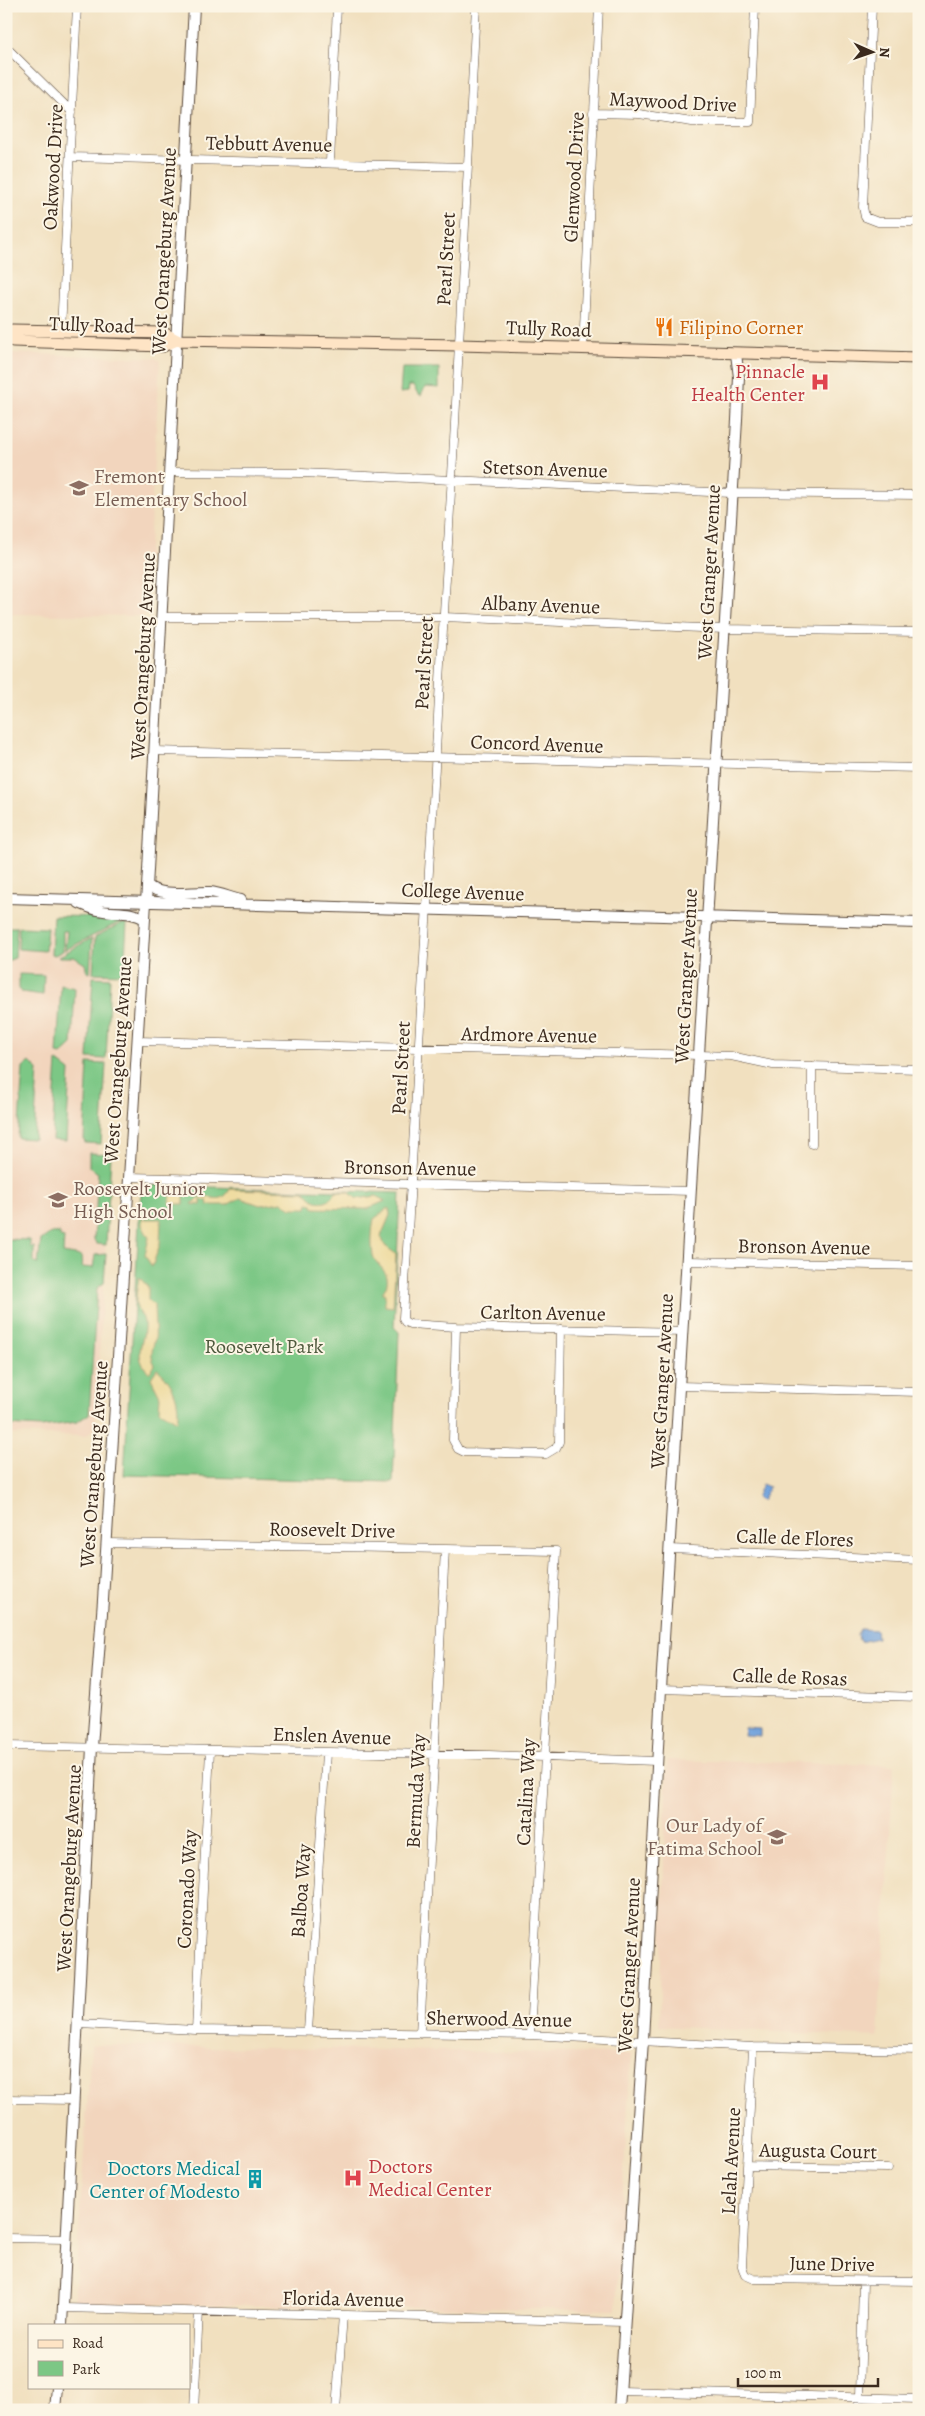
<svg xmlns="http://www.w3.org/2000/svg" width="925" height="2416" viewBox="0 0 925 2416" font-family="Alegreya,serif">
<rect width="100%" height="100%" fill="#fcf5e5"/>
<filter id="ink" filterUnits="userSpaceOnUse"><feTurbulence type="fractalNoise" baseFrequency=".02" numOctaves="2"/><feDisplacementMap in="SourceGraphic" scale="10" xChannelSelector="R" yChannelSelector="G"/><feConvolveMatrix kernelMatrix="1 2 1 2 8 2 1 2 1" color-interpolation-filters="sRGB"/></filter>
<filter id="wash" filterUnits="userSpaceOnUse"><feTurbulence type="fractalNoise" baseFrequency=".0096" numOctaves="4" result="noise"/><feDisplacementMap in="SourceGraphic" scale="20" xChannelSelector="R" yChannelSelector="G"/><feGaussianBlur stdDeviation="1.12" result="paint"/><feColorMatrix in="noise" values="0 0 0 0 0 0 0 0 0 0 0 0 0 0 0 0 0 1.4 0 .05"/><feComposite in="paint" operator="in"/></filter>
<g filter="url(#wash)">
<rect width="100%" height="100%" fill="#f1e0bf"/>
<path fill="#f2d5bd" d="M6,353l150,5 4,3 -15,255 -139,-2z
M53,916l71,1 3,3 -3,54h-14l-5,126 -4,44h-3v10h13l-16,274 -9,8 -80,-2v-507l46,1z
M667,1760l227,5 -16,272 -219,-11z
M91,2045l540,9 -15,256 -542,-7z"/>
<path fill="#7cc785" stroke="#5c7852" d="M402,368h37v20l-14,-1 -4,9 -3,-1 -5,-9h-4l-1,6 -8,1z
M53,916l67,1v5l-55,28 2,-19h-4v20l-8,4 -4,-1z
M127,923l-3,51 -31,-1 2,-36 25,-13z
M6,927h11l-2,31 -8,3z
M19,927l28,1 -2,23 -27,-2z
M92,938l-2,35 -3,-1 -2,-8 -11,-7h-16z
M19,974l25,1 -1,20 -22,-3 -2,-4z
M93,977l17,1 -4,81 -18,-1z
M61,985l14,3 -3,57 -11,10 -4,-1z
M57,1061l13,10 -4,70 -14,-1z
M30,1062l8,8 -4,69 -16,-1 5,-70z
M88,1063l18,1 -5,80 -16,-1 -1,-3z
M89,1153l22,1 -5,91 -9,-1 -3,-4 4,-67 -9,-6z
M148,1185l252,8 -6,134 5,5 -6,150 -269,-7 17,-285z
M51,1233h9v4l4,1 -1,15 18,3 1,11 11,1 2,-13 11,-1 -2,29 -7,5 -8,126 -12,8 -36,5 -35,-2v-186l24,1v7h4v16l4,1 3,-24z"/>
<path fill="#eeda9e" stroke="#94825e" d="M171,1188h13v16h-14z
M230,1189l75,2c8,14 23,14 31,1h13l8,7 19,-3 9,5 -18,8 -53,-1 -1,-4 -5,-1 -1,5h-16l-9,-6 -22,3 -20,-7 -13,7h-19l-1,-5h-6v5l-9,-1 11,-8c12,2 20,7 27,-7z
M389,1208l1,7 -9,21 4,10 11,8 -3,53 -8,-1v-12l-3,-1c15,-20 -6,-25 -9,-38 -2,-10 -1,-26 1,-36z
M142,1219h19l-1,25 -8,23 -7,-12 4,-17 -7,-13z
M139,1277l9,10v13l6,5c0,6 2,31 1,33 -2,11 -6,16 0,27l-6,8c-18,-20 -3,-30 -5,-51 -1,-7 -5,-9 -7,-14 -3,-8 1,-23 2,-31z
M157,1369c15,12 24,32 20,52l-18,-11 1,-14 -9,-18z"/>
<path fill="#72a3dc" stroke="#56667d" d="M762,1484l7,3 -7,14 -6,-3z
M860,1629l16,1 1,8 -17,4 -3,-7z
M745,1728l15,1v7l-16,-1z"/>
</g>
<g filter="url(#ink)">
<g fill="none" stroke-linecap="round" stroke-linejoin="round">
<g stroke="#564536" stroke-width="9">
<path id="minor" d="M476,6l-21,417 -52,895 2,4 5,2 46,3 227,5
M872,6l-9,201 2,10 13,5h41
M6,47l66,65
M593,113l46,1 53,8h58l5,-116
M70,157l397,10
M330,162l7,-156
M61,330l16,-324
M583,349l16,-343
M171,472l131,1 429,20 188,2
M162,617h281l281,12 195,3
M154,751l765,17
M137,1041l562,14 32,1 42,9 146,4
M812,1144v-78
M129,1177l562,14
M688,1261l231,5
M456,1327l-3,113 5,9 6,3 82,2 10,-6 3,-6 2,-113
M679,1386l240,6
M107,1543l449,8 -26,484
M670,1549l249,11
M661,1689l258,8
M6,1746l483,9 167,6
M79,2024l117,6 334,5 223,12 166,3
M196,2030l14,-280
M308,2031l18,-278
M420,2034l25,-485
M753,2047l-11,219 3,9 9,4 165,2
M6,2099l67,1
M747,2166l141,2
M6,2238l59,1
M63,2308l560,14
M621,2391l298,8
M194,2410l5,-99
M336,2410l7,-95
M857,2410l3,-13 3,-116"/>
</g>
<g stroke="#564536" stroke-width="12">
<path id="tertiary" d="M147,885c15,13 44,6 63,7 10,1 21,6 31,8
M6,898l913,25
M79,903c6,2 12,6 19,7 16,4 31,0 47,9
M62,2325l30,-578 11,-147 45,-730 46,-864
M55,2410l2,-23
M619,2410l24,-370 18,-351 76,-1269 2,-43 -3,-23"/>
</g>
<g stroke="#564536" stroke-width="13">
<path id="secondary" d="M6,335l6,-5 152,3 13,7
M7,335l6,6 150,5 14,-6 282,5 460,13"/>
</g>
<use href="#minor" stroke="#fff" stroke-width="8"/>
<use href="#tertiary" stroke="#fff" stroke-width="10"/>
<use href="#secondary" stroke="#fee4c5" stroke-width="11"/>
</g>
</g>
<defs>
<g id="restaurant-bare" transform="scale(1.5)"><path d="M-5-6h1v4h1v-4h1v4h1v-4h1v5L-1.5 .5V6h-2V.5L-5-1ZM5-6V6H3V1.5H1.5Q1.5-4 5-6Z" fill="#e8710a" stroke="#fcf5e5" stroke-width="2.5" paint-order="stroke"/></g>
<g id="hospital-bare" transform="scale(1.5)"><path d="M-5-5h3v3.5h4V-5h3V5h-3V1.5h-4V5h-3Z" fill="#e0444e" stroke="#fcf5e5" stroke-width="2.5" paint-order="stroke"/></g>
<g id="school-bare" transform="scale(1.5)"><path d="M0-5L7-2L0 1L-7-2ZM-4 1L0 2.5L4 1V4Q0 6-4 4Z" fill="#8d6e63" stroke="#fcf5e5" stroke-width="2.5" paint-order="stroke"/></g>
<g id="building-bare" transform="scale(1.5)"><path d="M-4-6H4V6H1V3H-1V6H-4ZM-2.5-4.3h1.7v1.8h-1.7ZM.8-4.3h1.7v1.8H.8ZM-2.5-1h1.7V.8h-1.7ZM.8-1h1.7V.8H.8Z" fill="#0f9aa8" stroke="#fcf5e5" stroke-width="2.5" paint-order="stroke"/></g>
</defs>
<g fill-rule="evenodd">
<use href="#restaurant-bare" x="664" y="327"/>
<use href="#hospital-bare" x="820" y="382"/>
<use href="#school-bare" x="79" y="488"/>
<use href="#school-bare" x="58" y="1200"/>
<use href="#school-bare" x="777" y="1837"/>
<use href="#hospital-bare" x="353" y="2178"/>
<use href="#building-bare" x="255" y="2179"/>
</g>
<g text-anchor="middle" dominant-baseline="central" stroke-width="4" stroke-linejoin="round" paint-order="stroke">
<g font-size="20" fill="#3b2a1e" stroke="#fcf5e5">
<text transform="translate(673 102) rotate(3)">Maywood Drive</text>
<text transform="translate(269 144) rotate(1)">Tebbutt Avenue</text>
<text transform="translate(53 167) rotate(-87)">Oakwood Drive</text>
<text transform="translate(574 177) rotate(-87)">Glenwood Drive</text>
<text transform="translate(164 251) rotate(-87)">West Orangeburg Avenue</text>
<text transform="translate(446 259) rotate(-87)">Pearl Street</text>
<text transform="translate(92 325) rotate(2)">Tully Road</text>
<text transform="translate(549 329) rotate(2)">Tully Road</text>
<text transform="translate(545 469) rotate(2)">Stetson Avenue</text>
<text transform="translate(709 572) rotate(-87)">West Granger Avenue</text>
<text transform="translate(541 605) rotate(2)">Albany Avenue</text>
<text transform="translate(143 656) rotate(-87)">West Orangeburg Avenue</text>
<text transform="translate(424 663) rotate(-87)">Pearl Street</text>
<text transform="translate(537 744) rotate(2)">Concord Avenue</text>
<text transform="translate(463 892) rotate(2)">College Avenue</text>
<text transform="translate(686 976) rotate(-87)">West Granger Avenue</text>
<text transform="translate(529 1035) rotate(1)">Ardmore Avenue</text>
<text transform="translate(118 1060) rotate(-86)">West Orangeburg Avenue</text>
<text transform="translate(401 1068) rotate(-87)">Pearl Street</text>
<text transform="translate(410 1168) rotate(1)">Bronson Avenue</text>
<text transform="translate(804 1247) rotate(1)">Bronson Avenue</text>
<text transform="translate(543 1313) rotate(1)">Carlton Avenue</text>
<text transform="translate(662 1381) rotate(-87)">West Granger Avenue</text>
<text transform="translate(94 1464) rotate(-86)">West Orangeburg Avenue</text>
<text transform="translate(332 1530) rotate(1)">Roosevelt Drive</text>
<text transform="translate(795 1538) rotate(2)">Calle de Flores</text>
<text transform="translate(790 1677) rotate(2)">Calle de Rosas</text>
<text transform="translate(332 1736) rotate(2)">Enslen Avenue</text>
<text transform="translate(416 1791) rotate(-87)">Bermuda Way</text>
<text transform="translate(526 1792) rotate(-87)">Catalina Way</text>
<text transform="translate(69 1868) rotate(-87)">West Orangeburg Avenue</text>
<text transform="translate(187 1889) rotate(-87)">Coronado Way</text>
<text transform="translate(301 1891) rotate(-86)">Balboa Way</text>
<text transform="translate(629 1965) rotate(-87)">West Granger Avenue</text>
<text transform="translate(499 2019) rotate(1)">Sherwood Avenue</text>
<text transform="translate(818 2151) rotate(1)">Augusta Court</text>
<text transform="translate(731 2161) rotate(-87)">Lelah Avenue</text>
<text transform="translate(832 2264) rotate(1)">June Drive</text>
<text transform="translate(343 2299) rotate(1)">Florida Avenue</text>
</g>
<g font-size="20" fill="#c56008" stroke="#fcf5e5" text-anchor="start">
<text x="679" y="327">Filipino Corner</text>
</g>
<g font-size="20" fill="#be3a42" stroke="#fcf5e5" text-anchor="end">
<text x="805" y="371">Pinnacle<tspan x="805" dy="23">Health Center</tspan></text>
<text x="368" y="2166" text-anchor="start">Doctors<tspan x="368" dy="23">Medical Center</tspan></text>
</g>
<g font-size="20" fill="#785e54" stroke="#fcf5e5" text-anchor="start">
<text x="94" y="476">Fremont<tspan x="94" dy="23">Elementary School</tspan></text>
<text x="73" y="1188">Roosevelt Junior<tspan x="73" dy="23">High School</tspan></text>
<text x="762" y="1825" text-anchor="end">Our Lady of<tspan x="762" dy="23">Fatima School</tspan></text>
</g>
<g font-size="20" fill="#4e593d" stroke="#fcf5e5">
<text x="264" y="1346">Roosevelt Park</text>
</g>
<g font-size="20" fill="#0d838f" stroke="#fcf5e5" text-anchor="end">
<text x="240" y="2168">Doctors Medical<tspan x="240" dy="23">Center of Modesto</tspan></text>
</g>
</g>
<rect width="925" height="2416" fill="none" stroke="#fcf5e5" stroke-width="25"/>
<rect x="28" y="2324" width="162" height="65" fill="#fcf5e5" stroke="#afa495"/>
<rect x="38" y="2340" width="25" height="8" fill="#fee4c5" stroke="#afa495"/>
<text x="72" y="2348" font-size="15" fill="#3b2a1e">Road</text>
<rect x="38" y="2361" width="25" height="15" fill="#7cc785" stroke="#afa495"/>
<text x="72" y="2374" font-size="15" fill="#3b2a1e">Park</text>
<g transform="translate(872 52) rotate(92)" stroke="#fcf5e5" stroke-width="4" paint-order="stroke">
<path d="M0-4L9 19L0 12L-9 19Z" fill="#3b2a1e"/>
<text y="-8" font-size="14" font-weight="bold" text-anchor="middle" fill="#3b2a1e">N</text>
</g>
<path d="M738 2378v8h140v-8" fill="none" stroke="#3b2a1e" stroke-width="2.5"/>
<text x="745" y="2378" font-size="15" fill="#3b2a1e" stroke="#fcf5e5" stroke-width="4" paint-order="stroke">100 m</text>
</svg>
